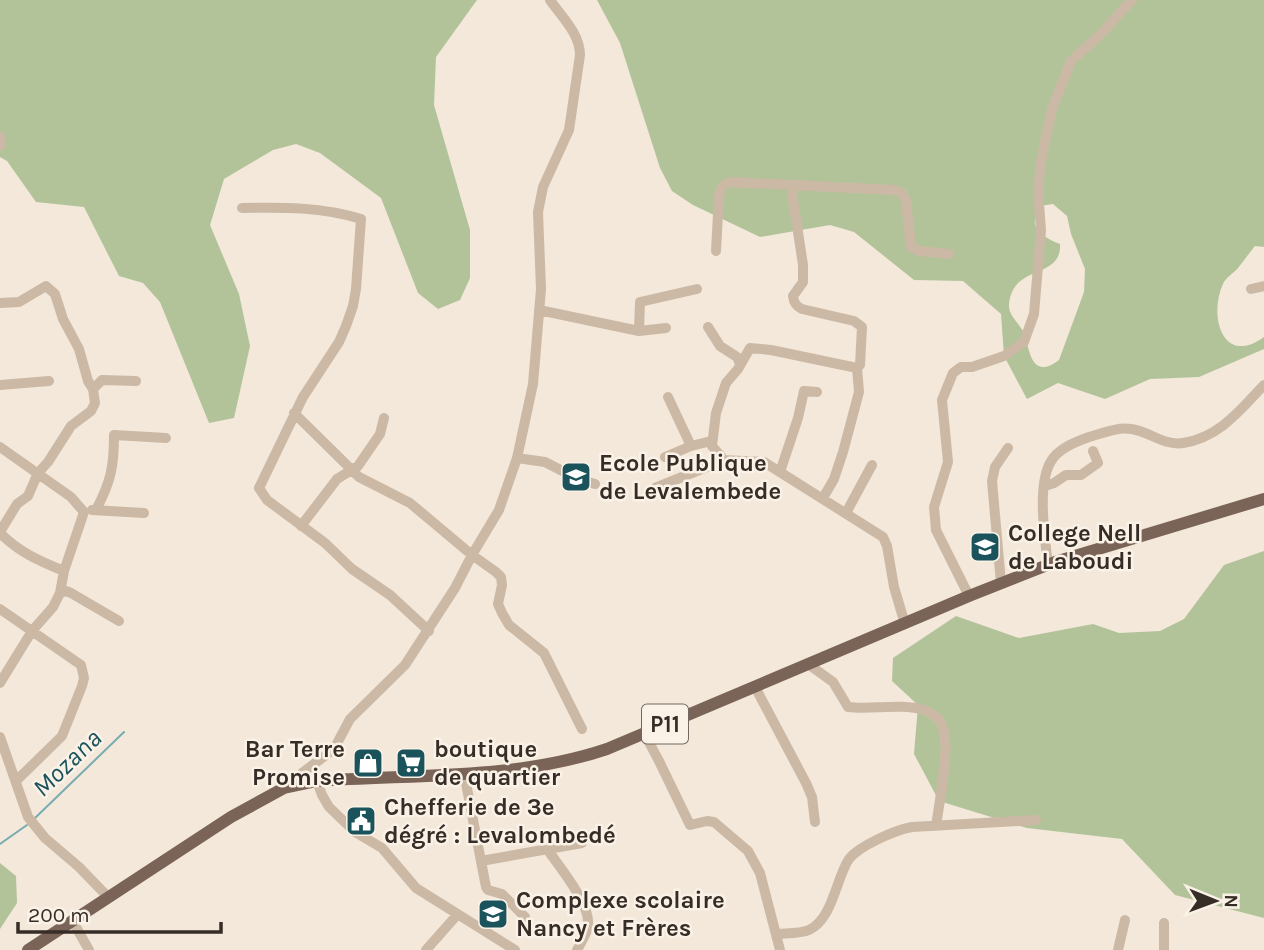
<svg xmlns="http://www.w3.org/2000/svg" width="1264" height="950" viewBox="0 0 1264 950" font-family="Karla,sans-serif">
<rect width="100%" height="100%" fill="#f3e8da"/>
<path fill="#b3c399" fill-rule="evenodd" d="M0,0h477l-41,57 -2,48 36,125v48l-10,22 -22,9 -20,-16 -37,-95 -61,-45 -24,-9 -23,6 -49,29 -14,46 29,69 11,52 -16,72 -25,5 -49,-121 -17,-19 -24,-7 -35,-69 -48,-5 -29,-41 -7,-4z
M597,0h667v247l-9,-1c-6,7 -11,15 -17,22 -5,6 -12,9 -15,16 -15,32 0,83 41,53v12l-65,28 -49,2 -45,20 -47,-16 -31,16 -23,-43 -3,-42 -38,-33 -49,-1 -60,-48 -24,-7 -70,12 -67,-32 -21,-14 -12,-23 -40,-125zM1053,204l14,12 4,18 14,35 -1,23 -25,68c-28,21 -29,-10 -35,-27 -4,-9 -16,-18 -15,-28 3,-42 53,-25 51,-61 -20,-8 -33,-17 -20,-38z
M1264,551v367l-89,-23 -53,-56 -95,-11 -88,-27 -25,-47 4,-49 -26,-24 1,-23 63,-42 63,22 74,-14 26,9 41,-2 24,-12 40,-54z
M0,863l16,13 1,27 -17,26z"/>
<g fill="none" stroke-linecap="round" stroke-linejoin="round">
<path stroke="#78acb1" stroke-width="2" d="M34,819l90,-87
M0,844l27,-19"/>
<path stroke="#ccb9a5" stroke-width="10" d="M0,137v9
M791,186l12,79v17l-10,14c1,7 3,10 9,13l52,12 8,6 -2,38 -3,3 2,24 -16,60 -9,27 -11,19
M242,208c40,-1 81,-1 119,11l-5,70 -3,17 -7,20 -7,16 -36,55 -44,91 8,12 58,43 27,26 38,26 39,36
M716,251l3,-56 3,-9 7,-4 165,8 8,3 4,8 5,46 8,4 30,3
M1251,289l13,-3
M0,303l19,-1 27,-16 9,8 8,25 16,30 9,32 5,8 2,14 -4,8 -20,15 -23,36 -10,11 -10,23 -11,8 -17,28
M539,310l100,21 27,-3
M708,327l12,19 17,11 3,7
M639,331l1,-29 57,-13
M857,368l-86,-18 -21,-2 -12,21 -12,14 -10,30 -4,33 12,14 40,2 119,75 4,9 7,41 11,37
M0,385l49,-4
M93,389l9,-9 34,1
M668,397l23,49
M294,413l65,64 51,26 62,52 24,17 5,5 1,8 -4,19 4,9 7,12 35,28 38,76
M0,447l71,50 13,15
M665,457l26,-11 20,-5
M517,458l28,4 33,17 17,5
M780,472l18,-54 6,-27 13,1
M1045,486l9,-3 12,-8h15l17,-12 -5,-12
M655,488l69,-28
M97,508c14,-27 17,-42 17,-73l52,3
M92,510l52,3
M846,513l26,-48
M301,526l36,-47 21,-13 22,-32 4,-16
M0,533c19,19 39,28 64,38
M1048,565c-3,-26 -11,-78 2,-102 7,-14 25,-21 39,-26 14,-4 28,-10 42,-8 18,2 32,17 52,14 37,-6 57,-33 81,-58
M1001,583l-9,-102 3,-14 13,-19
M60,593l6,-2 5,2 48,28
M969,596l-33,-66 -2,-23 14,-45 -6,-62 11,-27 8,-6h11l32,-11 20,-14 10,-28 7,-84 -3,-39 3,-30 11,-52 19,-48 29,-26 32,-35
M0,609l81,56 3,13 -2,8 -20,50 -46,45
M808,664l25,18 15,25c25,3 52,-4 76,3 6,2 15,8 17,13 11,19 -2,80 -5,103
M0,683l32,-52 21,-24 7,-14 4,-22 20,-59
M755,687l51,96 6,14 3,25
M644,733l15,28 31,64 17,-4 7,1 34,29 12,22 20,77
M0,737l28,80 17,21 34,29 29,30
M464,773l22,114 2,3 14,4 23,23
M317,781l5,14 7,12 26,25 27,16 34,40 99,62
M293,785l9,-12 32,-24 16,-30 55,-54 50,-77 17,-33 27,-45 18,-52 16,-74 8,-95 -3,-77 5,-25 26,-57 11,-75c0,-21 -18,-38 -30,-55
M547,849c12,17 43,55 41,75 0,9 -7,18 -11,26
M481,861l101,-18
M72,920l17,30
M776,934c10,-1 24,0 33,-4 24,-11 27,-52 40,-71 10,-13 46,-29 63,-32l124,-7
M426,950l31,-35
M1118,950l7,-30
M1164,950v-27"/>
<path stroke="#7a6457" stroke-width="12" d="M28,950l203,-133 53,-29 33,-7c97,-7 198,-1 290,-32l362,-153 86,-34 209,-63"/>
</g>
<defs>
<g id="school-square" transform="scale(1.575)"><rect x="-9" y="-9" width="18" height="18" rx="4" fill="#1a535b" stroke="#faf2e7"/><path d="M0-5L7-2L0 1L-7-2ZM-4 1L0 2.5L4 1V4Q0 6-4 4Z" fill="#fff"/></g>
<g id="shop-square" transform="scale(1.575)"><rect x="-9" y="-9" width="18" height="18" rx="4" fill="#1a535b" stroke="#faf2e7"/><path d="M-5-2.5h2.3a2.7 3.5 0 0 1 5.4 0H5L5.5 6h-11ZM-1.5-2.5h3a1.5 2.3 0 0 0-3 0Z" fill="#fff"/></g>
<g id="supermarket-square" transform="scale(1.575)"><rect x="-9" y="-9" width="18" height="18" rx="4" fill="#1a535b" stroke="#faf2e7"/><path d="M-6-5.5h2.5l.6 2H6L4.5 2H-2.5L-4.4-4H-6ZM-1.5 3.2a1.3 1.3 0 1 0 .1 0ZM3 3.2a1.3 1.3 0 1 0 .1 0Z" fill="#fff"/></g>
<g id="civic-square" transform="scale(1.575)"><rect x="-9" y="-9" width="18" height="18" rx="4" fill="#1a535b" stroke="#faf2e7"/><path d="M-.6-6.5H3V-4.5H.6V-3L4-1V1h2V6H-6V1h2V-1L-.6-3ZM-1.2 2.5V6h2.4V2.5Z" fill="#fff"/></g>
</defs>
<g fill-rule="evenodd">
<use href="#school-square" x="576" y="477"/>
<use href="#school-square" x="985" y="547"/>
<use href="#shop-square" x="368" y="763"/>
<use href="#supermarket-square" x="411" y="763"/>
<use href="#civic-square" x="361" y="821"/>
<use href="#school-square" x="493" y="914"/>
</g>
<g text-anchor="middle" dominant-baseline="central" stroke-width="5" stroke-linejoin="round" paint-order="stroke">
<rect fill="#faf2e7" stroke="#726861" stroke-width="2" x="642" y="704.5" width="46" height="39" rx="5"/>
<g font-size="23" font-weight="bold" fill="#372d27">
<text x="665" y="724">P11</text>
</g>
<g font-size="24" font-weight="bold" fill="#372d27" stroke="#faf2e7" text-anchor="start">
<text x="599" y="463">Ecole Publique<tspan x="599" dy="28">de Levalembede</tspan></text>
<text x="1008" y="533">College Nell<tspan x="1008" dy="28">de Laboudi</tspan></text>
<text x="345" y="749" text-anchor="end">Bar Terre<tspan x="345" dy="28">Promise</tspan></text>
<text x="434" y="749">boutique<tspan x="434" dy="28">de quartier</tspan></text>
<text x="384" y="807">Chefferie de 3e<tspan x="384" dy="28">dégré : Levalombedé</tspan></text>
<text x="516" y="900">Complexe scolaire<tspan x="516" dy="28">Nancy et Frères</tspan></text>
</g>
<g font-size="26" font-style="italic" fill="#1a535b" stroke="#faf2e7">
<text transform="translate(67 763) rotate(-44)">Mozana</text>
</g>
</g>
<g transform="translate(1215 901) rotate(91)" stroke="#faf2e7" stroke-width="5" paint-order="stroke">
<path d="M0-5L12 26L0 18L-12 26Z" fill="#372d27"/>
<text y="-10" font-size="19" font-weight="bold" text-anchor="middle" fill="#372d27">N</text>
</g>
<path d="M18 922v10h203v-10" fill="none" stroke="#372d27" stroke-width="3.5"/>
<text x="28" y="922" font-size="21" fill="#372d27" stroke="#faf2e7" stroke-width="5" paint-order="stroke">200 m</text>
</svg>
